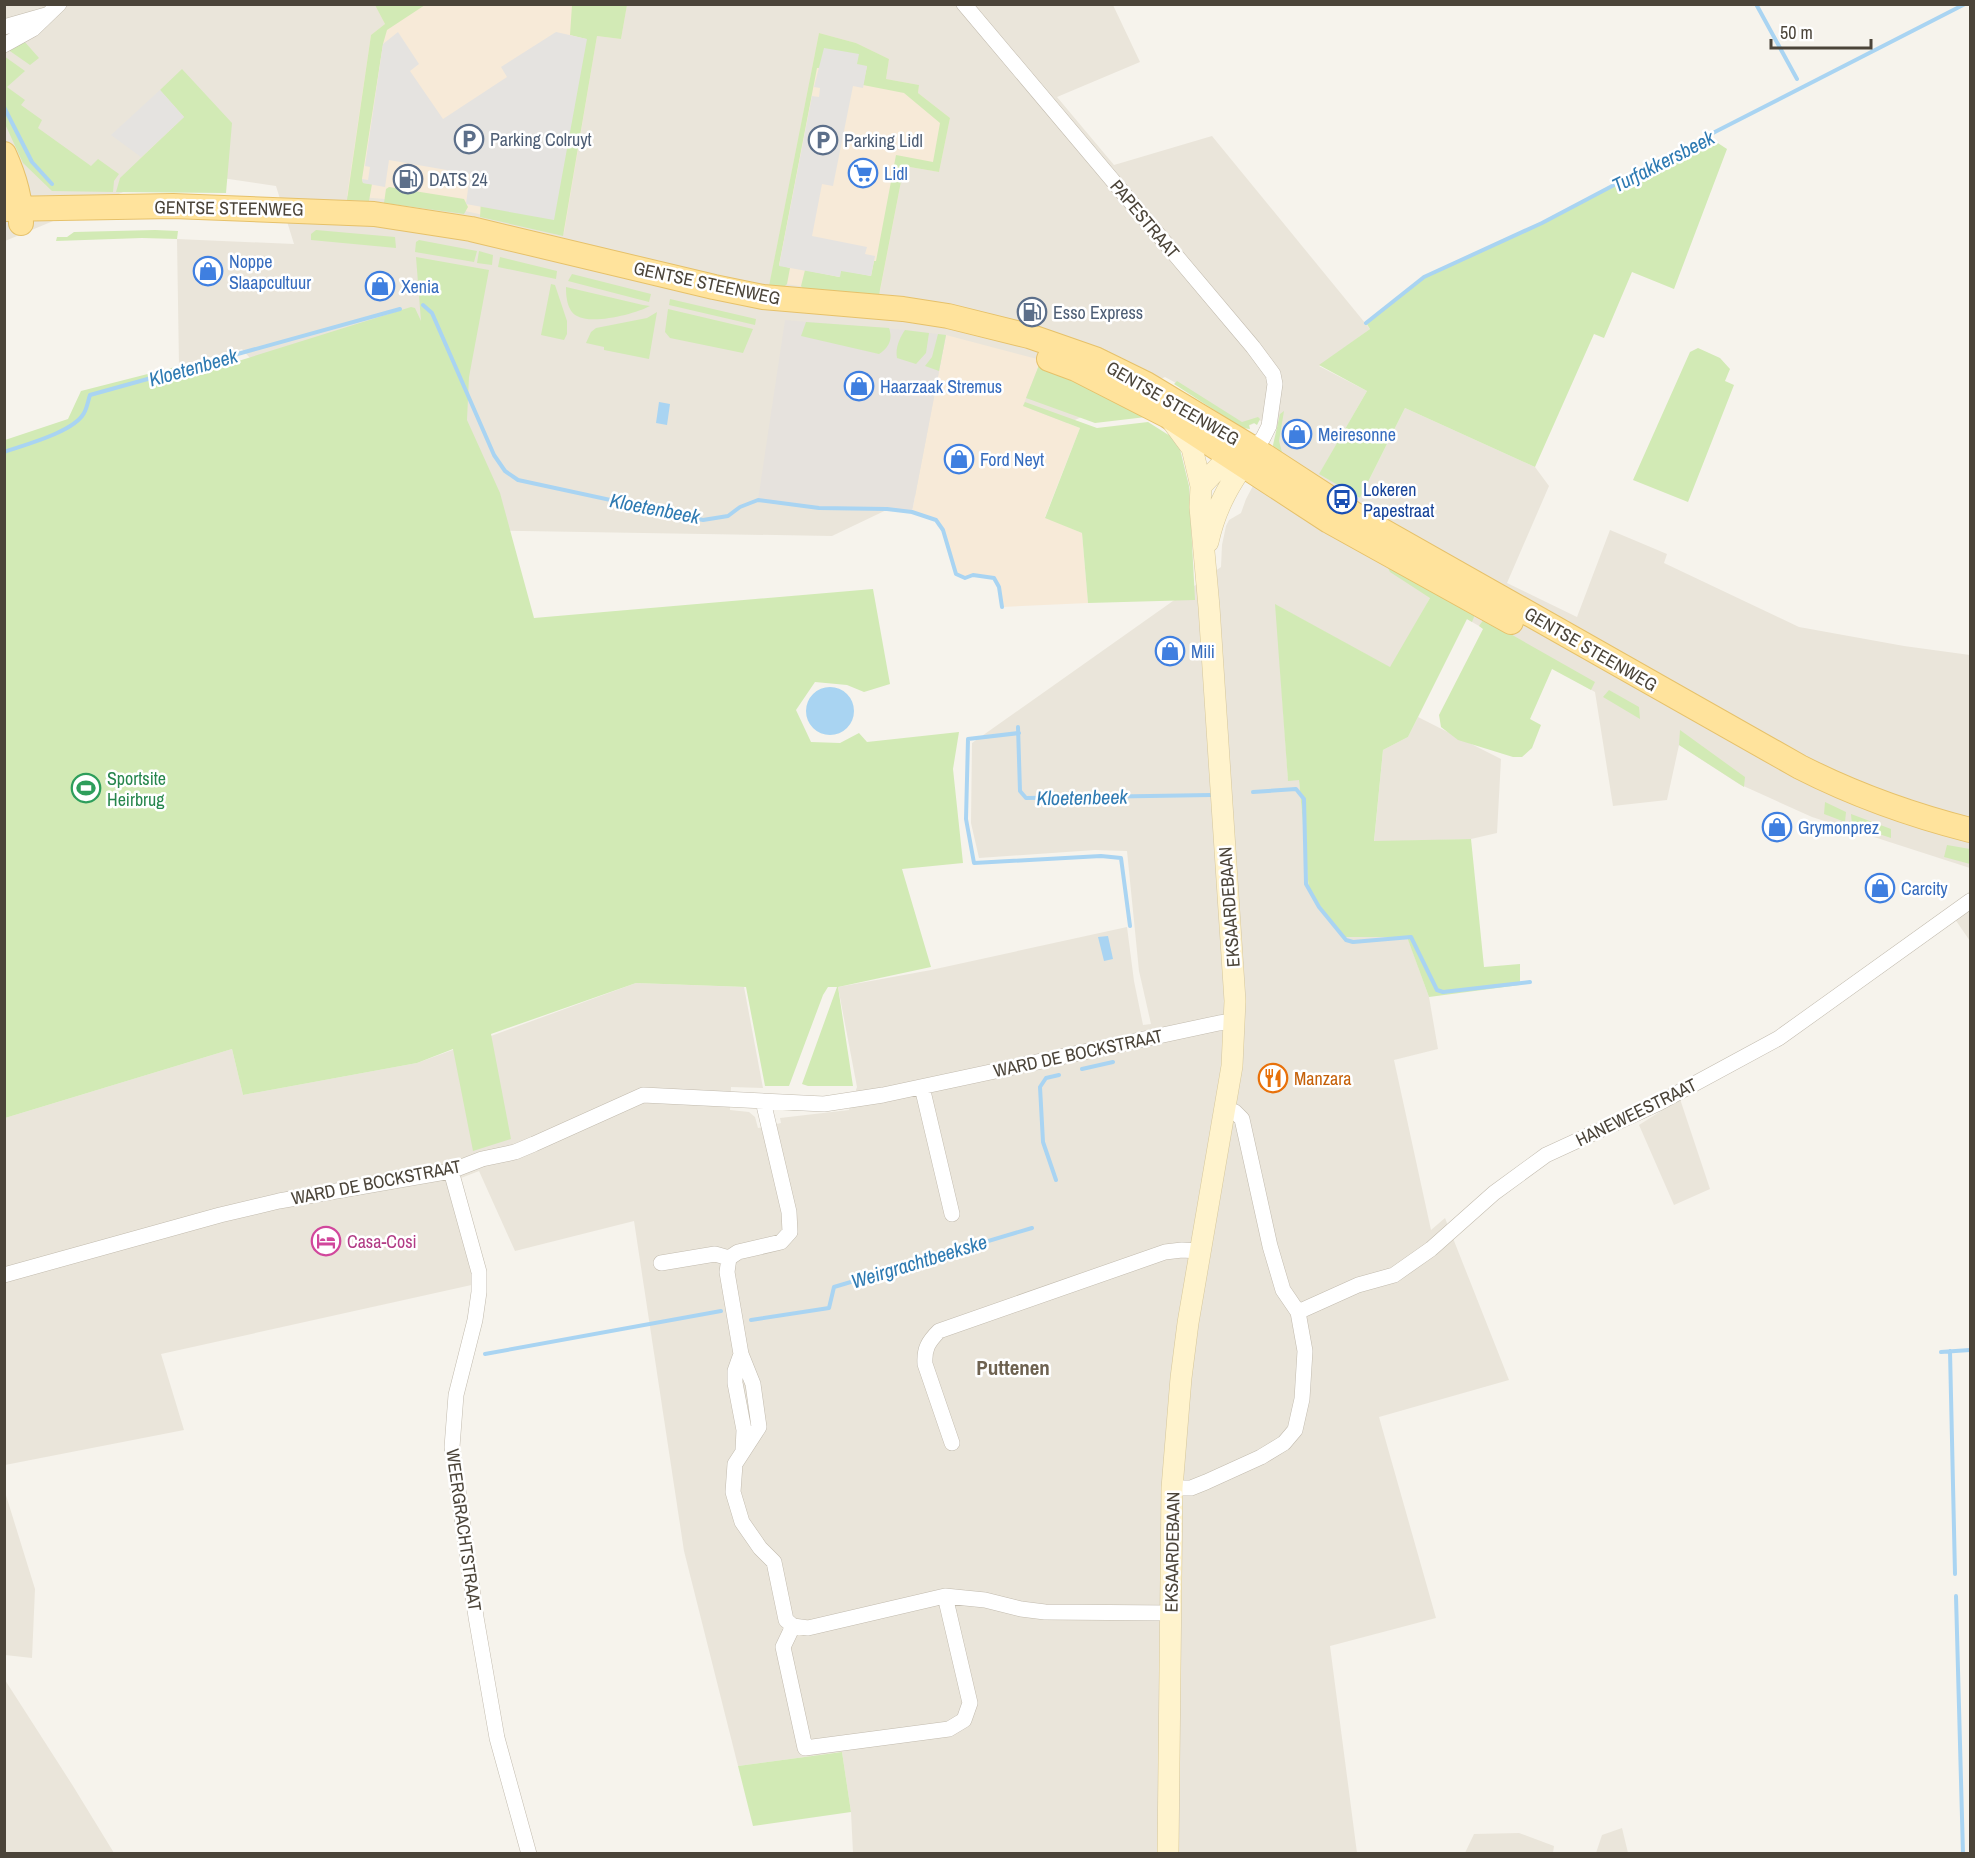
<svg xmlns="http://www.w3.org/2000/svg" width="1975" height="1858" viewBox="0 0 1975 1858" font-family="'Archivo Narrow',sans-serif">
<rect width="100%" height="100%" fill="#f6f3ec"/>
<path fill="#eae5da" d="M5,5h1108l27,57 -83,35 57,68 98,-29 158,193 -51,37 48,25 -47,82 40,25 45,-90 130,59 14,19 -42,97 70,34 33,-87 57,24 -3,9 135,64 105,19 66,9v213l-158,-51 -73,-33 -60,-39 -12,55 -54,6 -18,-114 -165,-94 -39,70 -115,-63 12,175 11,-1 10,112 34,46 64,-1 22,61 9,52 -44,11 37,170 14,-12 64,162 -130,37 57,201 -106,28 27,207h-504l-2,-41 -9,-60 -104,14 -54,-215 -50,-330 -119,30 -36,-80 -18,7 24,104 -324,72 23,76 -179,35v-347l227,-69 11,46 174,-32 219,-80 108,4 19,101 -32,-1 -1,23 19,2 6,5 3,11 23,-5 -1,-5 69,-8 8,-23 -19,-100 93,-17 196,-43 7,54 9,44 8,-1 -12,-53 -12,-120 -32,-1 -116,8 -8,-35 1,-80 249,-176 1,-22 4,-19 3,-6 12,-7 5,-14 32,-60 3,-12 -23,-7 -1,2 -11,5 -50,-33 -31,-17 -333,159 -431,-7 -159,-180 -63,17 -2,-127 117,5 -18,-58 -102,-15 -169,70z
M1418,717l83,42 -4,74 -26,6 -97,3 9,-92 25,-13z
M1970,891v50l-22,-32z
M1680,1099l30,90 -36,16 -35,-80z
M5,1492l30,97 -3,69 -27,-3z
M5,1680l68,106 41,67h-109z
M1622,1828l6,25h-32l6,-18z
M1519,1833l35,13 -1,7h-88l9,-19z"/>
<path fill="#f7ead8" d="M375,5h252l-6,34 -24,-3 -33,197 -99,-22 -80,-12 -38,-3 24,-161 14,-11z
M819,33l37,10 33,16 -3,20 33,6 -1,8 32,25 -11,54 -35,-6 -24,125 -73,-4 -37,-5z
M946,335l95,25 -18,46 57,22 -35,89 37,16 6,70 -86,4 -3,-20 -5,-9 -21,-3 -8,3 -9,-4 -13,-44 -7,-10 -24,-8z"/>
<path fill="#e6e2dd" d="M785,320l120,10 41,5 -34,177 -25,-3 -68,-1 -61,-8z"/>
<path fill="#d2eab5" d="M375,5h50l-38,25 -4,14 -21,135 1,4 9,1 -3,17 -22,-1 24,-165 14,-11z
M572,5h55l-6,34 -24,-3 -34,200 -83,-19 1,-17 105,-161 -16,-4z
M819,33l37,10 33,16 -3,20 33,6 -1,8 32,25 -11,54 -35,-6 -25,129 -75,-5 -3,-4 4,-16 34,7 2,-7 30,6 3,-15h2l20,-106 37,7 7,-39 -36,-30 -41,-8 4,-19 -50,2 -38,197 11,3 -3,16 -4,4 -14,-2z
M24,41l15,17 -9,7 -23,-16z
M4,56l21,15 -18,16 18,13 -4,5 21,15 -4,8 53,38 7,-7 21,15 -5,7 -1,11 -61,-1 -29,-28 -18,-39z
M182,69l50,54 -6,70 -110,-1 4,-14 64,-61 -24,-27z
M1707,136l20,13 -53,140 -42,-17 -28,66 -10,-4 -59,133 -130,-59 -45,90 -41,-24 48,-83 -48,-26 51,-36 -4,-6 58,-46 118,-54z
M389,187l75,12 4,8 -4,7 -80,-11 2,-14z
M155,230l23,1 -1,8 -35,-1 -86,3 1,-4h10l7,-5z
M316,230l79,7 1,11 -85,-8v-6z
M419,240l58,11 -3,11 -59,-10 1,-10z
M479,251l14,4 -1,10 -15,-2z
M416,257l73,13 -20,107 -2,43 33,73 34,125 339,-29 17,95 -26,8 -17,-7 -32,-3 -19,28 15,32 29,1 19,-10 8,9 92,-10 -6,37 10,94 -61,6 29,98 -93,20 15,99h-45l-6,-2 35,-97h-9l-5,8 -34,91h-24l-19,-99 -110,-4 -145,51 20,105 -38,12 -20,-102 -36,14 -174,32 -11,-46 -227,69v-678l63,-21 13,-28 98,-25 5,12 227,-71 4,1 6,13z
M500,257l57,14 -1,8 -58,-12z
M572,274l79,20 -2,8 -81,-21z
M551,284l4,1 12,36v13l-3,6 -23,-5z
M566,287l77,18 7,1c-15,8 -58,19 -73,10 -10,-5 -11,-20 -11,-29z
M670,299l86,20 -1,6 -86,-20z
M668,309l85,20 -10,24 -73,-15 -5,-6z
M657,312l-8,47 -45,-9v-3l-18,-4 5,-11 5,-4 51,-10z
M806,322l83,6c4,11 0,20 -10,26l-78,-18z
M905,330l24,3 -3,20 -10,11 -19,-6c-2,-10 3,-21 8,-28z
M938,334l8,1 -7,36 -14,-5 7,-9z
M1698,348l22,10 10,11 -5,12 9,4 -46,117 -55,-22 57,-128z
M1041,360l105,57 -51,6 -69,-25z
M1177,381l65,41 16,-5 2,2 -3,6 -3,-2 -5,2 1,4 -8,-1 -68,-44z
M1025,402l72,26 51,-6 30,19 11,45 6,114 -107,3 -6,-70 -37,-15 35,-90 -57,-22z
M1284,411l-5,30 4,15 -9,-6 -1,-5 7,-31z
M1387,566l86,45 1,6 -2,5 -5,-3 -59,118 -25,13 -9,91 97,-2 13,128 36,-3v21l-91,12 -22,-60h-64l-34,-46 -10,-111 -11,1 -13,-177 115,63 40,-69 -40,-26z
M1484,619l111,63 -4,8 -39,-21 -22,50 11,6 -9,23 -10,9h-9l-55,-17 -17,-13 -2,-12 44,-86 -4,-3z
M1609,690l30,17 1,12 -37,-22z
M1680,730l65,47 -1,10 -65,-42z
M1825,802l21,10 -1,10 -21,-8z
M1851,814l40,15v9l-39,-13z
M1947,845l23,4v15l-26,-7z
M842,1752l9,60 -98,14 -15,-60z"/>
<path fill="#e5e3e0" d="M398,32l21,32 -9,7 33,48 64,-42 -6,-10 55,-35 31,7 -33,181 -88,-16 4,-30 -81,-14 -4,27 -22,-4 -1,-4 6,1 2,-13 -5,-1 18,-122z
M824,48l35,6 -2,10 10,2 -4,22 -10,-2 -20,100 -11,-2 -10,52 55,11 -2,7 10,2 -4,20 -30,-5 -1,6 -61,-11 33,-170 7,1 1,-9 -6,-1z
M160,90l24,27 -43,40 -30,-22z"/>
<path fill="#a9d4f2" d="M659,402l11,2 -3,21 -11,-2z
M806 711a24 24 0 1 1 48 0a24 24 0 1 1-48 0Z
M1108,936l5,23 -9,2 -6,-24z"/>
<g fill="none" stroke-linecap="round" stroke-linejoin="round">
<path stroke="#a9d4f2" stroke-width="4" d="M1756,4l41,75
M4,107l28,55 20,22
M423,305l9,8 62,142 11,16 13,9 185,40 25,-4 12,-9 18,-7 61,8 68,1 25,3 24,8 7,10 13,44 9,4 8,-3 21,3 5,9 3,20
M1366,323l58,-46 118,-54 165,-87 258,-132
M4,452c20,-7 70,-20 80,-39 3,-5 4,-12 6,-18l310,-86
M1018,727l2,64 6,7 185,-3
M1019,733l-51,6 -2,80 8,44 127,-7 20,2 9,68
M1253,792l43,-3 8,10 2,85 13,23 27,33 7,2 58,-5 26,53 6,2 87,-10
M1082,1069l31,-7
M1056,1180l-13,-38 -3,-55 6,-9 13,-3
M751,1320l78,-12 5,-21 198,-59
M1950,1351l5,223
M1941,1352l29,-2
M485,1354l236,-43
M1956,1596l7,258"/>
<g stroke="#c2bbae" stroke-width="16">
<path id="minor" d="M964,4l289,343 20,27 2,10 -6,42 -6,12 -9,11
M4,27l42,-12
M4,45l29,-16 26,-25
M922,1087l30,127
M451,1171l28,101v20l-4,28 -19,75 -4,52 24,170 21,121 32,116
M729,1258l9,-6 43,-10 9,-10 -1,-20 -26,-111
M661,1263l54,-9 14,4 -2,14 14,82 12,30 6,43 -24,37 -2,28 9,30 18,26 14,14 12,58 7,6 15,2 137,-32 40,4 36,9 24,3 126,1
M4,1275l216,-60 59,-14 172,-30 31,-12 33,-7 19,-8 109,-49 181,9 59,-9 336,-72 15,-2
M1298,1312l60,-27 36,-10 37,-26 63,-56 52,-38 113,-52 120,-65 191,-137
M741,1354l-6,17v12l9,47 -1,20
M952,1443l-27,-79c-1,-15 3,-22 14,-33l226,-79 17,-2 17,1
M1172,1488h19l15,-6 55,-25 23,-14 11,-13 7,-31 3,-48 -7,-39 -15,-22 -13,-44 -28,-127 -7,-7 -10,-4
M793,1626l-10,21 22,101 144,-19 15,-9 6,-17 -25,-107"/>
</g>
<g stroke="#d6c79b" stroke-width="22">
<path id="secondary" d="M1201,486l18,-19 29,-15
M1208,542c8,-37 23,-60 44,-90
M1168,1854l4,-366 9,-110 7,-55 44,-257 3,-65 -26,-394 -9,-100 1,-21 -9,-38 -20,-27"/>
</g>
<g stroke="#e6c16a" stroke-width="26">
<path id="primary" d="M4,154c10,22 17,45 17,69
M4,209l169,-3 201,8 97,15 243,58 49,10 140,12 45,7 81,20 66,23 51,25 108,65 106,69 440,249c55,28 111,48 170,63
M1049,359l27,10 92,47 161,105 182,101"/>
</g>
<use href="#minor" stroke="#fff" stroke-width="15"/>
<use href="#secondary" stroke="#fff3cd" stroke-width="21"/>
<use href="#primary" stroke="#ffe39c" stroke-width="24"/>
</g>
<defs>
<g id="parking-ring" transform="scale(1.5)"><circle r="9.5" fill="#fff" stroke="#5c6f8a" stroke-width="1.5"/><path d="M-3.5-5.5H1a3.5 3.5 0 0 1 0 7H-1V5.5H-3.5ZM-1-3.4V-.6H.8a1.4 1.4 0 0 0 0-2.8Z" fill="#5c6f8a"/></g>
<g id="supermarket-ring" transform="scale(1.5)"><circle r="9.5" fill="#fff" stroke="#3f7fe0" stroke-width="1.5"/><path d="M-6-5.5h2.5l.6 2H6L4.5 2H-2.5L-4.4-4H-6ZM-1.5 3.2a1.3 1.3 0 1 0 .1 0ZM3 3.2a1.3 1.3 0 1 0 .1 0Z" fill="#3f7fe0"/></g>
<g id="fuel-ring" transform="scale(1.5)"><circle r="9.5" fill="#fff" stroke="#5c6f8a" stroke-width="1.5"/><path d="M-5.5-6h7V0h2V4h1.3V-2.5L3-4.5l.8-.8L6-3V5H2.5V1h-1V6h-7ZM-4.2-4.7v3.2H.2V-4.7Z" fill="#5c6f8a"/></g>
<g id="shop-ring" transform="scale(1.5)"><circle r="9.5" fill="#fff" stroke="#3f7fe0" stroke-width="1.5"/><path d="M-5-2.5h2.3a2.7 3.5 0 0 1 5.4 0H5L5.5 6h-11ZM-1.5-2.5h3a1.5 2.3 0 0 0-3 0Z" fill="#3f7fe0"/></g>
<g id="bus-ring" transform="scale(1.5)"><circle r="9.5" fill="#fff" stroke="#1a4fb4" stroke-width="1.5"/><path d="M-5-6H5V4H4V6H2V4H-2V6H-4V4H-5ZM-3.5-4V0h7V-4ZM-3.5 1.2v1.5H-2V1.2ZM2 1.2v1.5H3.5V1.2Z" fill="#1a4fb4"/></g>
<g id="stadium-ring" transform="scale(1.5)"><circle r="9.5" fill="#fff" stroke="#2e9e5b" stroke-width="1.5"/><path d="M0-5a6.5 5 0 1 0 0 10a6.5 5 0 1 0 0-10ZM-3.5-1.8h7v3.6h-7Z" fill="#2e9e5b"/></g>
<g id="restaurant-ring" transform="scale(1.5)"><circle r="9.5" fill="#fff" stroke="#e8710a" stroke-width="1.5"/><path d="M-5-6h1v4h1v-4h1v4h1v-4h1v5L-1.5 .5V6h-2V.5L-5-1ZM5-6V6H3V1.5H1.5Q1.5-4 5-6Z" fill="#e8710a"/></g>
<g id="hotel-ring" transform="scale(1.5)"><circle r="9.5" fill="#fff" stroke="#d1479c" stroke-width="1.5"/><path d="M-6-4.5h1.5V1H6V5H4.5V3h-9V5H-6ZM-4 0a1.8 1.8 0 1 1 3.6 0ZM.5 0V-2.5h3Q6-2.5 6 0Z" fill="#d1479c"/></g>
</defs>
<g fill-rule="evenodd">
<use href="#parking-ring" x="469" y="139"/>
<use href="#parking-ring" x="823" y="140"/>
<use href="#supermarket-ring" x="863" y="173"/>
<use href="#fuel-ring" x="408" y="179"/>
<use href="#shop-ring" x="208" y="271"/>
<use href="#shop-ring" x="380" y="286"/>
<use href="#fuel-ring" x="1032" y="312"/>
<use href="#shop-ring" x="859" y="386"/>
<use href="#shop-ring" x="1297" y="434"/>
<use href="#shop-ring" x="959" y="459"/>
<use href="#bus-ring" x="1342" y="499"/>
<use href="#shop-ring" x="1170" y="651"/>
<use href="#stadium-ring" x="86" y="788"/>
<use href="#shop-ring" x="1777" y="827"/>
<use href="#shop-ring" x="1880" y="888"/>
<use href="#restaurant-ring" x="1273" y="1078"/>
<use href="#hotel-ring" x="326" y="1241"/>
</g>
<g text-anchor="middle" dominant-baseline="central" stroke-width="5" stroke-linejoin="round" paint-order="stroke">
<g font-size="18" fill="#4e5e75" stroke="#fff" text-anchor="start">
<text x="490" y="139">Parking Colruyt</text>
<text x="844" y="140">Parking Lidl</text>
<text x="429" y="179">DATS 24</text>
<text x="1053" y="312">Esso Express</text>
</g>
<g font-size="18" fill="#366cbe" stroke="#fff" text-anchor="start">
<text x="884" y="173">Lidl</text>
<text x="229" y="261">Noppe<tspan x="229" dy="21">Slaapcultuur</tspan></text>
<text x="401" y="286">Xenia</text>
<text x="880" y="386">Haarzaak Stremus</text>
<text x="1318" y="434">Meiresonne</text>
<text x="980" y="459">Ford Neyt</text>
<text x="1191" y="651">Mili</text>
<text x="1798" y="827">Grymonprez</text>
<text x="1901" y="888">Carcity</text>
</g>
<g font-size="18" fill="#4b4439" stroke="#fff">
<text transform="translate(229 208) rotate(1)">GENTSE STEENWEG</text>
<text transform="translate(1145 219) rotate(50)">PAPESTRAAT</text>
<text transform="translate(707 283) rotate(12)">GENTSE STEENWEG</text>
<text transform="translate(1173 403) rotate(30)">GENTSE STEENWEG</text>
<text transform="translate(1591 649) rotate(30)">GENTSE STEENWEG</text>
<text transform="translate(1229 907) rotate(-94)">EKSAARDEBAAN</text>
<text transform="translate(1078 1053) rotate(-12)">WARD DE BOCKSTRAAT</text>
<text transform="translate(1636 1112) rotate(-26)">HANEWEESTRAAT</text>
<text transform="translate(376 1182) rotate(-11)">WARD DE BOCKSTRAAT</text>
<text transform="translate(464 1530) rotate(82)">WEERGRACHTSTRAAT</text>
<text transform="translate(1172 1552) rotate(-89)">EKSAARDEBAAN</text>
</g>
<g font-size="18" fill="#164399" stroke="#fff" text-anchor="start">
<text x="1363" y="489">Lokeren<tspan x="1363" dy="21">Papestraat</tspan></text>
</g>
<g font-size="18" fill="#27864d" stroke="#fff" text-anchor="start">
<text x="107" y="778">Sportsite<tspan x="107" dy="21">Heirbrug</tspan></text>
</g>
<g font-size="18" fill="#c56008" stroke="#fff" text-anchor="start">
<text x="1294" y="1078">Manzara</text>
</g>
<g font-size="18" fill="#b23c85" stroke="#fff" text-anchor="start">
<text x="347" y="1241">Casa-Cosi</text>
</g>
<g font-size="20" font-style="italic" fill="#2e7ab2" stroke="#fff">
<text transform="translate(1663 161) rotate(-27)">Turfakkersbeek</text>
<text transform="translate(193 367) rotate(-16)">Kloetenbeek</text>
<text transform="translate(655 508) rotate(11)">Kloetenbeek</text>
<text transform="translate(1082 797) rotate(-1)">Kloetenbeek</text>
<text transform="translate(919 1261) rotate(-17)">Weirgrachtbeekske</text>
</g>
<g font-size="21" font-weight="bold" fill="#6e6250" stroke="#fff">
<text x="1013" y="1367">Puttenen</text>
</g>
</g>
<rect width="1975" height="1858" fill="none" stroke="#4b4439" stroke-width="12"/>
<path d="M1771 39v9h100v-9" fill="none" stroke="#4b4439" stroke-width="3"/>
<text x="1780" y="39" font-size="18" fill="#4b4439" stroke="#ffffff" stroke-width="4.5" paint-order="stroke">50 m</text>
</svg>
